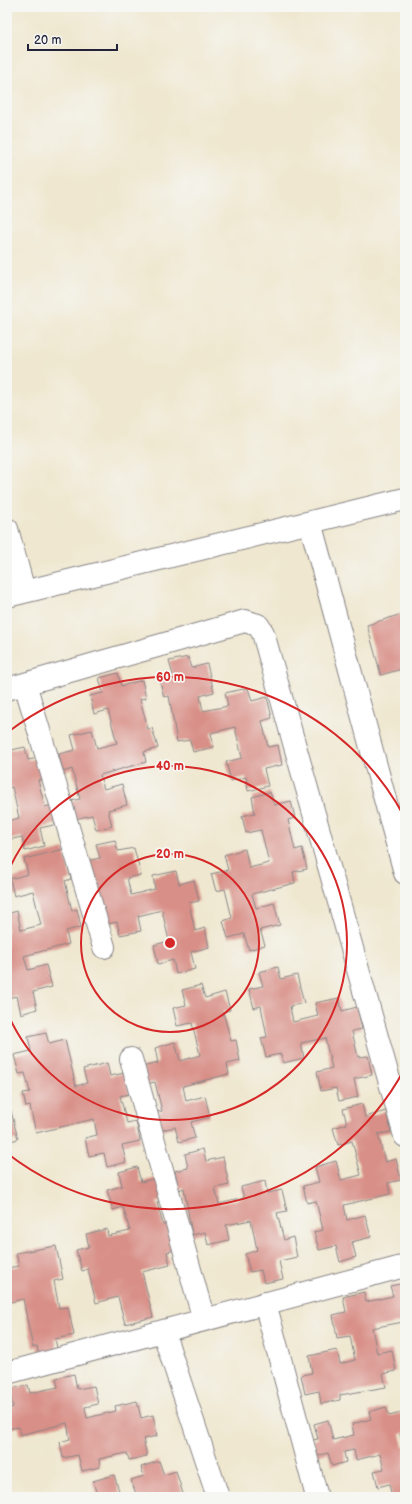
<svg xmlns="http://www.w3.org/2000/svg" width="412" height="1504" viewBox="0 0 412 1504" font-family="'Balsamiq Sans',sans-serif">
<rect width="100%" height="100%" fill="#f6f6f2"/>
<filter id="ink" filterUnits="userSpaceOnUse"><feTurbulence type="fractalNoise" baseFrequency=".025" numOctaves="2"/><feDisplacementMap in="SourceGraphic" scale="8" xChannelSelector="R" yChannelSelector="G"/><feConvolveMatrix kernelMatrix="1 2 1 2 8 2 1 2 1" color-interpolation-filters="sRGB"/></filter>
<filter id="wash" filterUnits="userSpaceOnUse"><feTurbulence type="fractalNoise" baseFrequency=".012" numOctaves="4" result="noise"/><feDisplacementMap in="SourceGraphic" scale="16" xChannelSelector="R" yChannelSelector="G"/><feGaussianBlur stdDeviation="0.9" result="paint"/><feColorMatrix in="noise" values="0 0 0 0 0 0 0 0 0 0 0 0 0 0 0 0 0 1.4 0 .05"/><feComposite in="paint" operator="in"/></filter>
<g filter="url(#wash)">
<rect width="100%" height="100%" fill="#efe7cf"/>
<g id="blocks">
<path fill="#d88f87" d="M405,613v55l-24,7 -14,-50z
M188,657l3,11 16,-4 7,28 -14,4 3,15 25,-5 -3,-13 23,-5 4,13 15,-4 5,21 -10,3 6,26 10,-2 4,20 -18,4 4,17 -20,5 -2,-14 -15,4 -5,-19 16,-4 -7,-31 -24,6 3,14 -21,5 -3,-12 -13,2 -8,-46 -5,1 -5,-19 14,-3 -4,-14z
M118,673l3,13 21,-6 4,18 -6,1 8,30 4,-1 6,20 -14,4 2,10 -46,13 4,14 18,-5 5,21 -19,5 4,16 -16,4 -4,-15 -17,4 -4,-18 9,-2 -8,-30 -9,3 -4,-18 16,-4 -4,-15 21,-5 5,18 20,-5 -9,-33 -14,4 -4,-18 13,-3 -4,-15z
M25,747l3,13 15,-3 5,21 -10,2 7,27 9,-3 4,20 -18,4 4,18 -19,5 -3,-14 -15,3v-19l12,-3 -7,-31 -5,1v-37z
M270,792l4,13 17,-4 4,17 -7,2 7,30 7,-2 5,21 -14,3 2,11 -43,11 4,14 18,-5 6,22 -20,5 5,15 -16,5 -5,-16 -16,4 -5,-17 9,-3 -7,-29 -9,2 -5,-17 17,-4 -4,-15 21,-6 4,19 20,-5 -8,-33 -15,3 -4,-17 13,-3 -3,-16z
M115,840l3,11 16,-3 7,27 -14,3 4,17 24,-6 -2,-13 23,-5 3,13 15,-4 5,21 -10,2 6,28 10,-3 4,19 -18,5 4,17 -19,5 -3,-14 -15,4 -4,-19 15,-4 -7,-31 -24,6 3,15 -21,4 -3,-13 -13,3 -8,-46 -5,1 -5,-19 14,-3 -4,-14z
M64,849l7,30 -6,2 7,30 5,-2 4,18 -15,4 3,13 -45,12 4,14 18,-5 6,22 -19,5 4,17 -16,5 -4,-18 -10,2v-84l10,-3 4,19 20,-5 -8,-34 -19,5 -4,-17 18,-5 -4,-15z
M278,967l3,12 16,-4 7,28 -14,3 3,16 25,-6 -3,-13 24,-5 3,13 15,-4 5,22 -10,2 6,26 10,-1 4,19 -18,4 4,18 -19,4 -3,-13 -15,3 -4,-19 15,-4 -7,-30 -24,5 3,15 -21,5 -2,-9 -15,3 -5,-19 6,-1 -6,-31 -7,2 -5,-19 14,-3 -4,-14z
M201,985l4,13 20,-6 5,18 -7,2 8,29 5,-1 4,21 -13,3 2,10 -46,12 3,15 19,-5 5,21 -19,5 4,16 -16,4 -4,-15 -17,4 -4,-18 8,-2 -7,-29 -9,2 -4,-17 16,-4 -3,-15 20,-6 5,19 20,-6 -8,-32 -15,3 -4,-18 13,-3 -4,-15z
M46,1033l3,11 16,-4 11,46 11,-3 -4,-14 24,-6 3,13 15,-3 5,21 -10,2 7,27 9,-2 4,20 -18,4 4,17 -19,5 -3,-14 -15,3 -4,-18 12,-3 -3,-16 -58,14 -6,-27 -4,1 -3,-14 7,-1 -5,-19 -6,1 -5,-19 17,-4 -3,-14z
M362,1104l3,13 21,-6 5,21 -13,2 7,28 11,-3 5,21 -13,3 2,11 -46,11 3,15 18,-5 6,22 -19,5 4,15 -16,5 -4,-16 -17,4 -5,-18 9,-2 -7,-29 -9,2 -4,-17 16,-4 -4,-15 21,-6 5,19 20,-5 -9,-34 -14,4 -5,-17 14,-4 -4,-15z
M10,1107l8,32 -11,3v-34z
M203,1149l3,12 17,-4 6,28 -14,3 4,16 25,-6 -3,-11 24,-6 2,12 15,-3 5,21 -10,2 7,27 9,-3 4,20 -18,4 4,18 -19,4 -3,-13 -11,2 -5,-18 12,-4 -6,-30 -25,5 3,15 -21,5 -3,-13 -13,3 -8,-47 -5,2 -4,-19 13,-3 -3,-14z
M137,1167l4,15 22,-6 5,23 -11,3 6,23 9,-2 6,26 -11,3 3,13 -28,7 11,45 -28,7 -7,-27 -22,6 -8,-34 -6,2 -6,-21 13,-3 -3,-13 21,-5 1,7 22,-5 -7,-24 -10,3 -6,-20 15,-4 -3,-14z
M56,1246l7,33 -9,2 5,27 9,-1 6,28 -19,4 3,13 -19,4 -2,-10 -4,2 -10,-49 -16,4v-35l12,-2 -3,-13z
M405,1283v45l-2,-6 -31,6 5,25 15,-3 4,21 -13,3 3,13 -46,8v5l-19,4 -2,-13 -14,3 -4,-19 11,-2 -3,-17 28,-6 3,14 15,-4 -5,-24 -13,2 -4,-23 13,-3 -3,-15 21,-5 2,10 27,-6 -3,-10z
M74,1374l3,15 17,-3 4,18 -13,3 2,11 29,-7 -1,-5 22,-5 4,17 12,-3 4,21 -14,3 4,17 -18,4 -2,-7 -28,6 1,8 -18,4 -4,-16 -15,3 -3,-16 10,-3 -3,-16 -47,12 -1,-8 -12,2v-20l6,-2 -4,-18 19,-4 2,8 28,-6 -2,-9z
M386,1407l3,9 16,-4v21l-5,1 3,12h2v50l-6,1h-7l-3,-13 -11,3 -4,-16 10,-2 -4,-15 -24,6 -2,-10 -10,2 2,10 -14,4 -4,-13 -12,3 -3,-16 5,-1 -4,-15 14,-4 5,20 21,-5 -2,-11 19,-5 -2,-7z
M159,1461l5,14 12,-4 7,23 -9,3h-37l-6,-17 13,-4 -3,-9z
M114,1475l7,22h-29l5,-2 -4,-14z"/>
</g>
</g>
<g filter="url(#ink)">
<use href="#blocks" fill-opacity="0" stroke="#888485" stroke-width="1"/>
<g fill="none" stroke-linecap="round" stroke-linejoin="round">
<g stroke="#888485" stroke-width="24">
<path id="minor" d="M310,522l95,351
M7,529l17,62
M7,596l398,-97
M25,684l79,263
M7,689l238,-68 13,4 5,8 142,503
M131,1059l73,261
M265,1303l52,194
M163,1331l55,166
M7,1373l398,-107"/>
</g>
<use href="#minor" stroke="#fff" stroke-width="22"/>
</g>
</g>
<g fill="none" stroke="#d62828" stroke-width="2">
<circle cx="170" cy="943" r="89"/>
<path d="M7 874A177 177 0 1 1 7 1012"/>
<path d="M405 1068A266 266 0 0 1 8 1154M8 732A266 266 0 0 1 405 818"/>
</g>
<circle cx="170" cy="943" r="6" fill="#d62828" stroke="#f6f6f2" stroke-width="2"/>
<g font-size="12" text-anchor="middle" font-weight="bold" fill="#d62828" stroke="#f6f6f2" stroke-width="3.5" stroke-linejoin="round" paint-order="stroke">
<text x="170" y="681">60 m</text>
<text x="170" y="770">40 m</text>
<text x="170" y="858">20 m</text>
</g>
<rect width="412" height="1504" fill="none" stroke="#f6f6f2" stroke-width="24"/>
<path d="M28 44v6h89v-6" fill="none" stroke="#22223b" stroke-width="2"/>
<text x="34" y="44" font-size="12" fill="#22223b" stroke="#f6f6f2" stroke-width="3" paint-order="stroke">20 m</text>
</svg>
